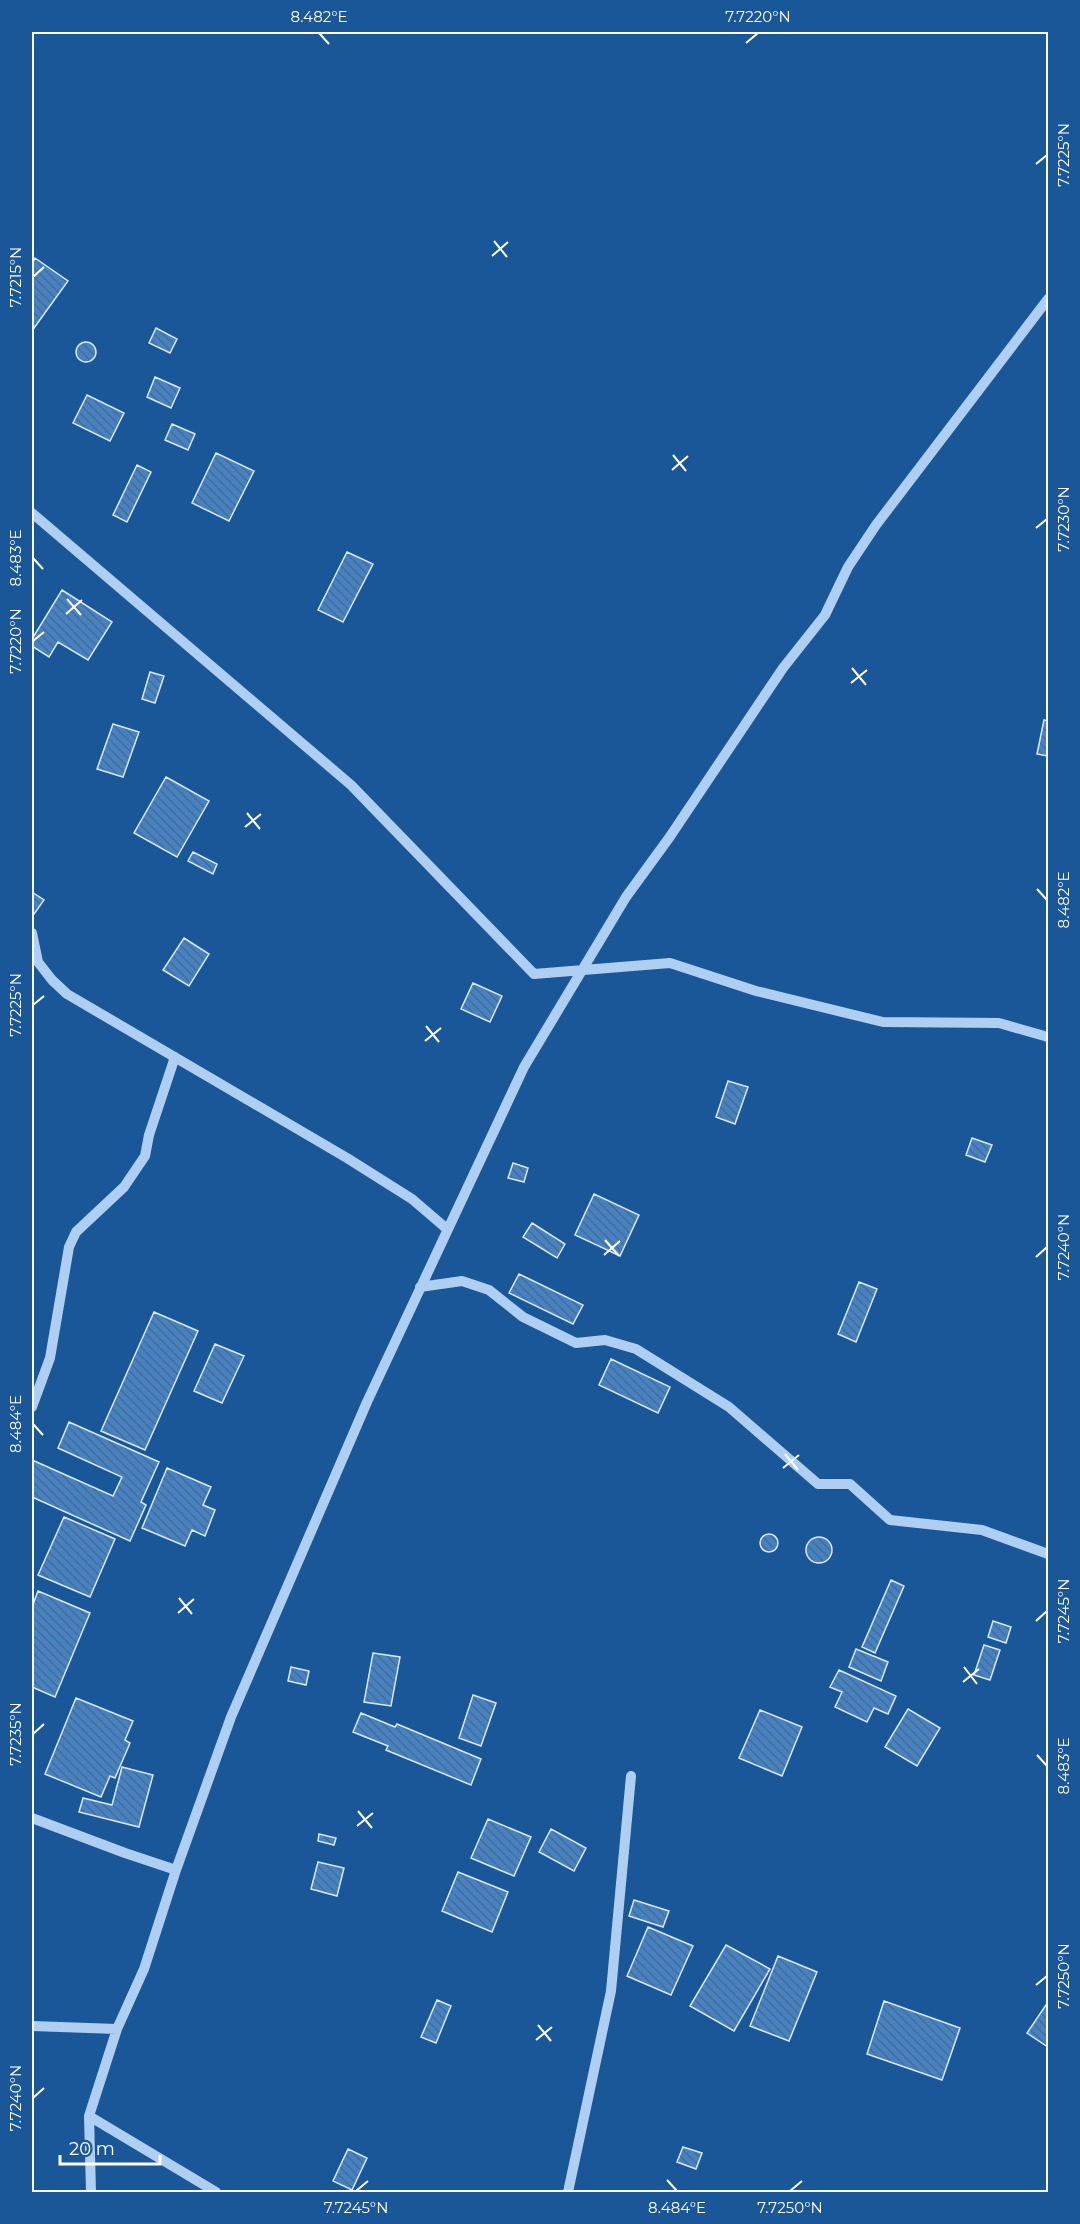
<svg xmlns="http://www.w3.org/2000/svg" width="1080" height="2224" viewBox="0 0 1080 2224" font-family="Montserrat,sans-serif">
<defs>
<pattern id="building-back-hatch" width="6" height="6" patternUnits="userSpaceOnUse" patternTransform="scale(1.5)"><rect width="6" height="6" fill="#4682c1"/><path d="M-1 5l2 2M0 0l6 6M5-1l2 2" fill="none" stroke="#486c92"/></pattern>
</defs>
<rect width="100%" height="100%" fill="#195799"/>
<path fill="url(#building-back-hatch)" stroke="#d6e9fc" stroke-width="1.5" d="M35,258l33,23 -34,47 -2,-2v-62z
M156,328l21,11 -7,14 -21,-10z
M76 352a10 10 0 1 1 20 0a10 10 0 1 1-20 0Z
M155,377l25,11 -9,20 -24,-11z
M87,395l37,18 -14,28 -37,-18z
M172,424l23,10 -7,16 -23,-10z
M216,453l38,18 -25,50 -37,-18z
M137,465l14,7 -24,50 -14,-7z
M347,552l26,12 -30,58 -25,-12z
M62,590l50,32 -24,38 -30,-18 -9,15 -17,-11v-7z
M150,672l14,4 -9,27 -13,-4z
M1044,720l4,1v35l-11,-2z
M113,724l26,8 -16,45 -26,-8z
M166,777l43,24 -32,56 -43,-24z
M193,852l24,12 -4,10 -25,-13z
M32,892l12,8 -12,17z
M184,938l25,16 -20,32 -26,-16z
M473,983l29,13 -12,26 -29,-13z
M728,1081l20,6 -13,37 -19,-7z
M972,1138l20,7 -7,17 -19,-7z
M513,1163l15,5 -4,14 -16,-4z
M594,1194l45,21 -19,41 -45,-21z
M532,1223l33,21 -8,14 -34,-21z
M519,1274l64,31 -10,19 -64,-31z
M859,1282l18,7 -21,53 -18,-8z
M154,1312l44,19 -53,119 -44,-19z
M215,1344l29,12 -22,47 -28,-12z
M611,1359l59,28 -12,26 -59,-28z
M69,1422l90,40 -18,40 5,3 -16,36 -98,-44v-37l81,36 9,-19 -64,-29z
M167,1468l44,19 -8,18 12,5 -10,26 -13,-6 -7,16 -43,-18z
M64,1517l51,22 -25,58 -52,-22z
M760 1543a9 9 0 1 1 18 0a9 9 0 1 1-18 0Z
M806 1550a13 13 0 1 1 26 0a13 13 0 1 1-26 0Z
M891,1580l13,6 -29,67 -13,-6z
M38,1591l52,22 -35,84 -23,-10v-80z
M993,1621l18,6 -5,16 -18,-6z
M984,1645l16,5 -10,30 -16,-5z
M856,1649l32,13 -7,19 -32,-14z
M373,1653l27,4 -9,49 -27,-4z
M291,1667l18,4 -3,14 -18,-4z
M839,1670l57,26 -8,18 -14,-6 -7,14 -32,-15 7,-15 -12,-5z
M473,1695l23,8 -15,43 -22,-8z
M76,1698l57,23 -8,19 5,3 -15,35 -5,-2 -9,21 -56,-23z
M908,1709l32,19 -23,38 -32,-19z
M760,1710l42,17 -20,49 -43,-18z
M361,1713l34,14 2,-3 84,35 -10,26 -85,-35 2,-4 -35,-14z
M122,1767l31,8 -14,52 -60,-15 4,-14 29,7z
M488,1819l43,18 -17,39 -43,-18z
M551,1829l35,19 -12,23 -35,-19z
M319,1834l17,4 -2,7 -16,-4z
M318,1862l26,6 -7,28 -26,-7z
M458,1872l50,20 -16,40 -50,-21z
M634,1900l35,11 -6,16 -34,-11z
M648,1927l45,19 -22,49 -44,-19z
M726,1945l44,24 -36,62 -44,-25z
M778,1956l39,16 -28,69 -39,-15z
M437,2000l14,6 -15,37 -15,-6z
M884,2001l76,27 -18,52 -75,-26z
M1048,2002v45l-21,-14z
M683,2147l19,6 -6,16 -19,-7z
M348,2149l19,9 -15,32 -19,-9z"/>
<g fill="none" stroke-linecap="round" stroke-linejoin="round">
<path stroke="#aecff1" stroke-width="10" d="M32,513l319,272 183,189 136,-11 86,28 127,31 116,1 49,14
M32,933l6,29 14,18 15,14 280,164 65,41 35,30
M420,1287l42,-6 27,9 34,27 53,26 29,-3 31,9 93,58 89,77h32l40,36 92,10 66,24
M32,1407l18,-49 19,-111 7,-15 48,-45 21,-31 4,-21 26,-78
M32,1818l93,35 51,17
M32,2026l85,3
M89,2116l127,76
M91,2192l-2,-76 28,-87 27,-60 32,-99 55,-153 136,-315 157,-335 102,-170 43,-59 114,-170 42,-53 23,-48 28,-42 172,-226
M568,2192l43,-201 20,-215"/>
</g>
<path fill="none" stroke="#fff" stroke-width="2" d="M319,33l10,11M746,43l12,-10M1036,164l11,-9M494,241l13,16M492,256l16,-14M33,277l11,-10M673,455l13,16M672,470l16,-14M1036,528l11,-9M33,558l10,11M67,599l14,16M66,614l16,-14M33,641l11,-9M852,668l14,17M851,683l16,-13M247,813l13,16M245,827l16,-13M1037,889l10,11M33,1005l11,-9M426,1026l13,16M425,1041l16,-13M605,1240l14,16M604,1255l16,-14M1036,1257l11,-10M33,1424l10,11M785,1454l13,16M783,1468l16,-13M179,1598l13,16M178,1613l16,-14M1036,1621l11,-10M964,1667l13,17M963,1682l16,-13M33,1734l11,-10M1037,1755l10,11M358,1811l14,17M357,1826l16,-13M1036,1985l11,-9M538,2025l13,16M536,2040l16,-13M33,2098l11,-10M667,2180l10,11M356,2191l12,-10M790,2191l12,-10"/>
<rect width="1080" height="2224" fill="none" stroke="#195799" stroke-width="66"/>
<path d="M60 2155v9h100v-9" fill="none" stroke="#ffffff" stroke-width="3"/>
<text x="69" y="2155" font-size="18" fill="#ffffff" stroke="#195799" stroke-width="4.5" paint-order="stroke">20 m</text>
<rect x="33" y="33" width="1014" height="2158" fill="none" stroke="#fff" stroke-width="2"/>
<g font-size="15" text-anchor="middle" fill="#fff">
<text x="319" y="22">8.482°E</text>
<text x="758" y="22">7.7220°N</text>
<text transform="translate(1064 155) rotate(-90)" y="5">7.7225°N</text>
<text transform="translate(16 277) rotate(-90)" y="5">7.7215°N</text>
<text transform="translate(1064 519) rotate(-90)" y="5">7.7230°N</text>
<text transform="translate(16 558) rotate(-90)" y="5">8.483°E</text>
<text transform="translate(16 641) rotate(-90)" y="5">7.7220°N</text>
<text transform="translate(1064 900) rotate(-90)" y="5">8.482°E</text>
<text transform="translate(16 1005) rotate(-90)" y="5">7.7225°N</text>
<text transform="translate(1064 1247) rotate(-90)" y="5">7.7240°N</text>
<text transform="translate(16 1424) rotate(-90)" y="5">8.484°E</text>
<text transform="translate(1064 1611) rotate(-90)" y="5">7.7245°N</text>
<text transform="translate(16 1734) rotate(-90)" y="5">7.7235°N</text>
<text transform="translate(1064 1766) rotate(-90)" y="5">8.483°E</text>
<text transform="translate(1064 1976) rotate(-90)" y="5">7.7250°N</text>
<text transform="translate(16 2098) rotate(-90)" y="5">7.7240°N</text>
<text x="356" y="2213">7.7245°N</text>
<text x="677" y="2213">8.484°E</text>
<text x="790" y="2213">7.7250°N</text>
</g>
</svg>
